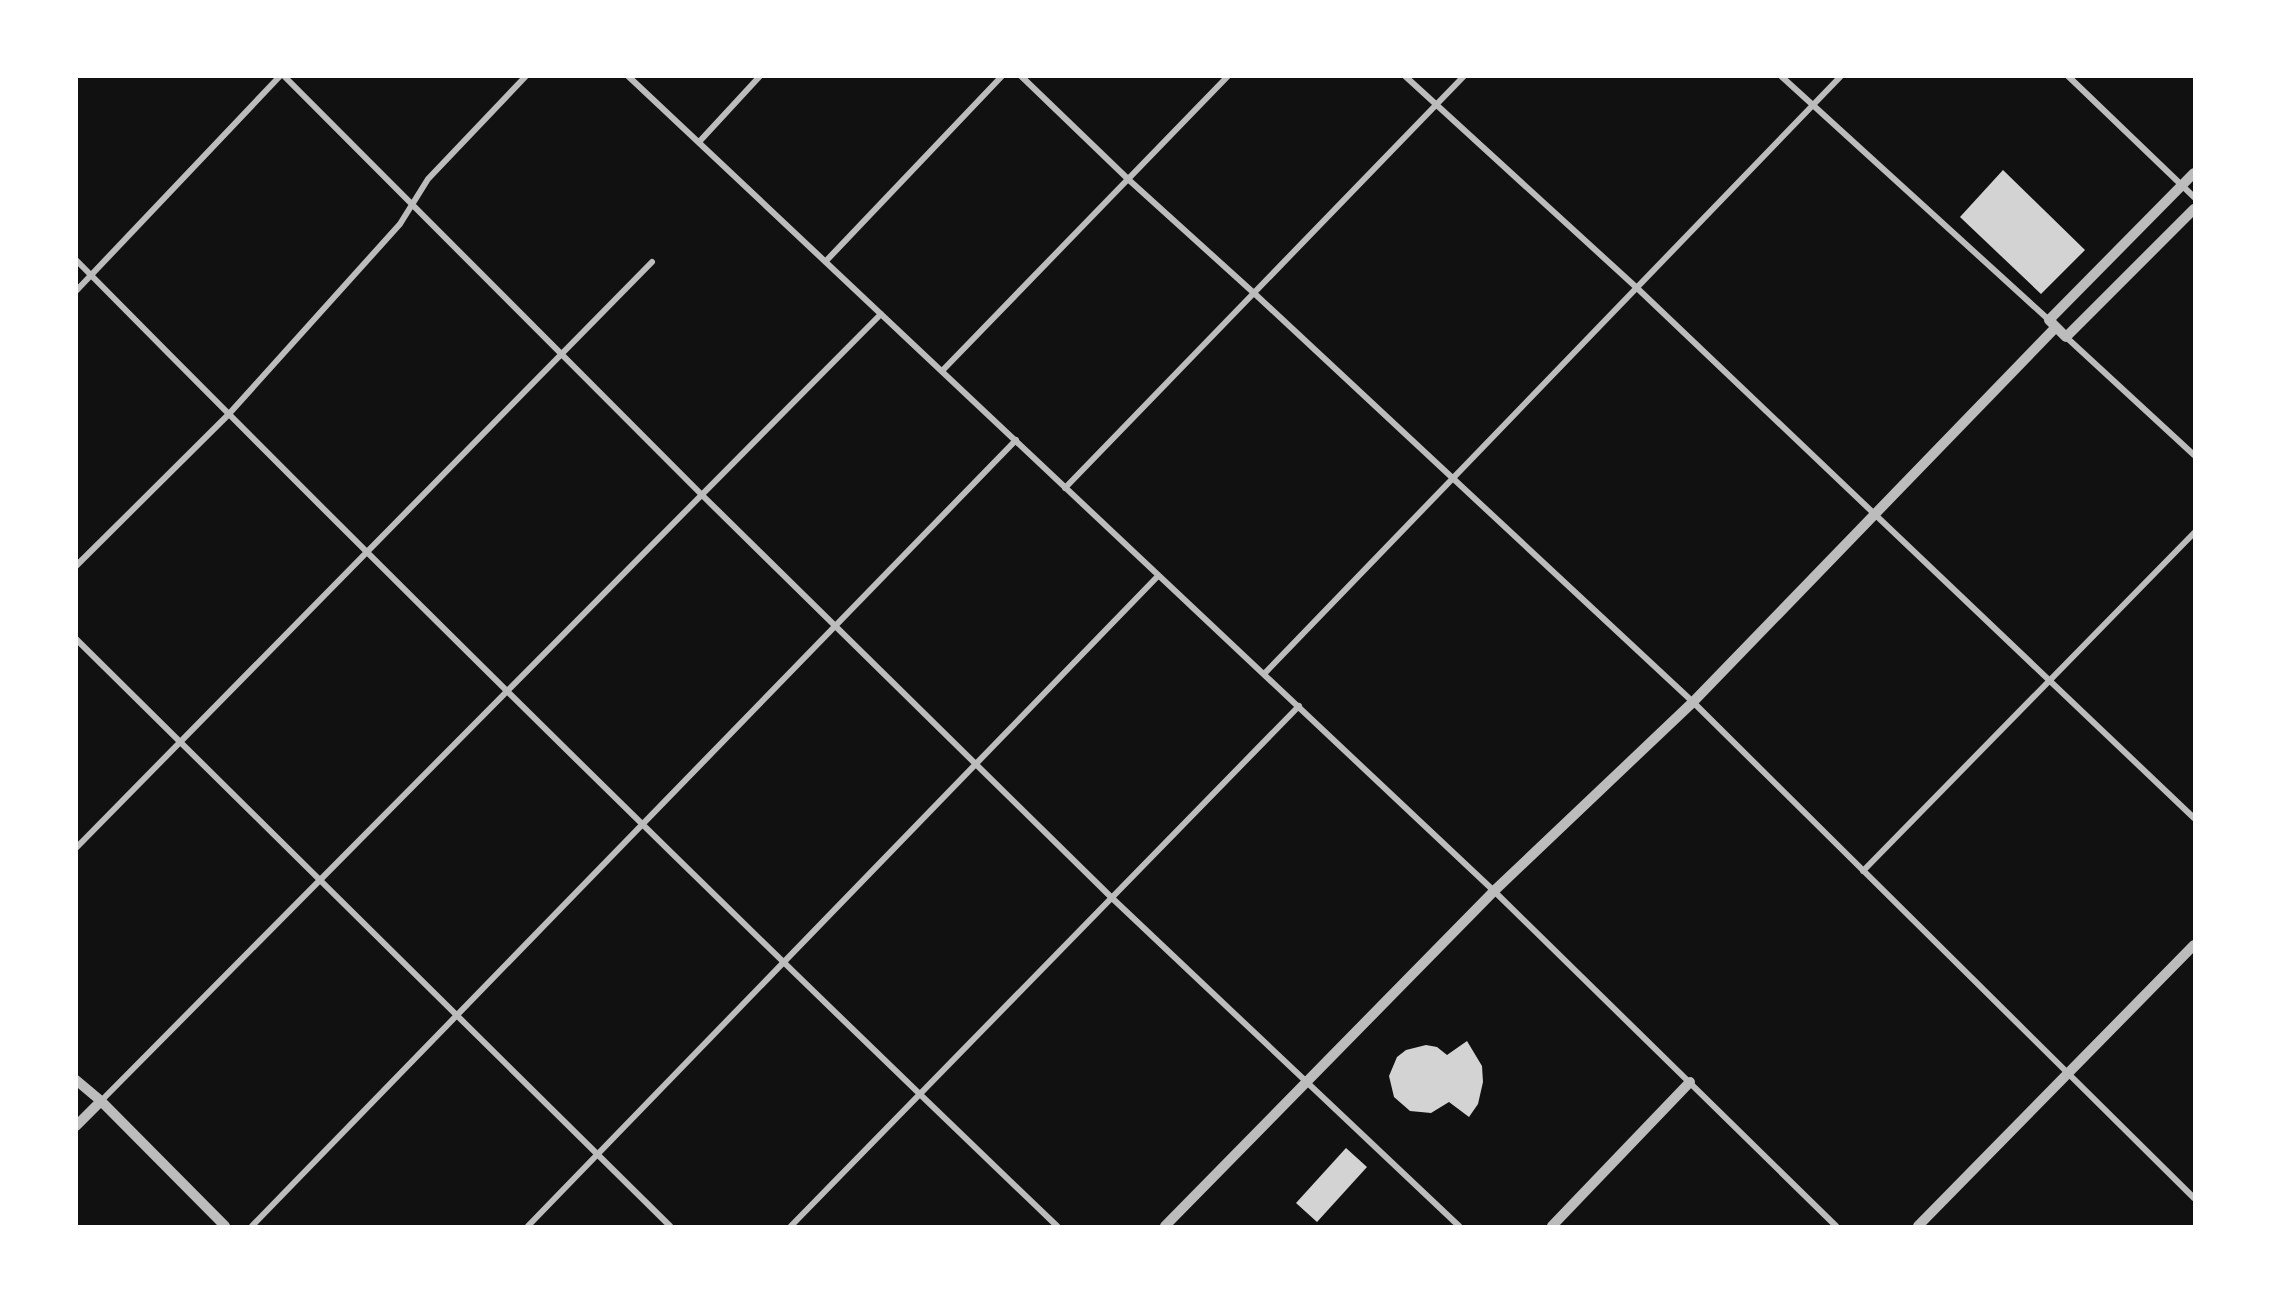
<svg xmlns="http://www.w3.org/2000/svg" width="2271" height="1303" viewBox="0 0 2271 1303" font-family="'Asap Condensed',sans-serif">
<rect width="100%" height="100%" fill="#111"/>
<path fill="#d3d3d3" d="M2003,170l82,80 -44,44 -81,-77z
M1467,1041l15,25 1,16 -5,22 -9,13 -20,-15 -18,11 -21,-2 -16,-14 -5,-21 8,-19 9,-7 20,-5 11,2 10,8z
M1346,1148l21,19 -50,55 -21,-19z"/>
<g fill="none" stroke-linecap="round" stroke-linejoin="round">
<path stroke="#bcbcbc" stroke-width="6" d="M284,76l418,419 410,403 347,328
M628,76l866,815 342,335
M1021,76l108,104 126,114 438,408 501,496
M1405,76l232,212 557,530
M1781,76l268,244
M2068,76l126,121
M699,142l61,-66
M76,260c323,327 650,649 981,966
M826,261l176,-185
M76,291l204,-215
M2066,337l128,118
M942,371l286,-295
M1065,488l399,-412
M76,566l152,-151 172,-191 28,-45 98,-103
M76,639l594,587
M1264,674l577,-598
M76,848l576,-586
M1863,871l331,-338
M101,1101l780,-787
M252,1226l764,-786
M528,1226l630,-650
M791,1226l508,-520"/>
<path stroke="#bcbcbc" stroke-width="10" d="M2194,173l-145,147 17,17 128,-128
M76,1080l25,21 124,125
M76,1126l25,-25
M1165,1226l329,-335 199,-189 363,-375
M1552,1226l138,-144
M1918,1226l276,-281"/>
</g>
<rect width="2271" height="1303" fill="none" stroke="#ffffff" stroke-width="156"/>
</svg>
